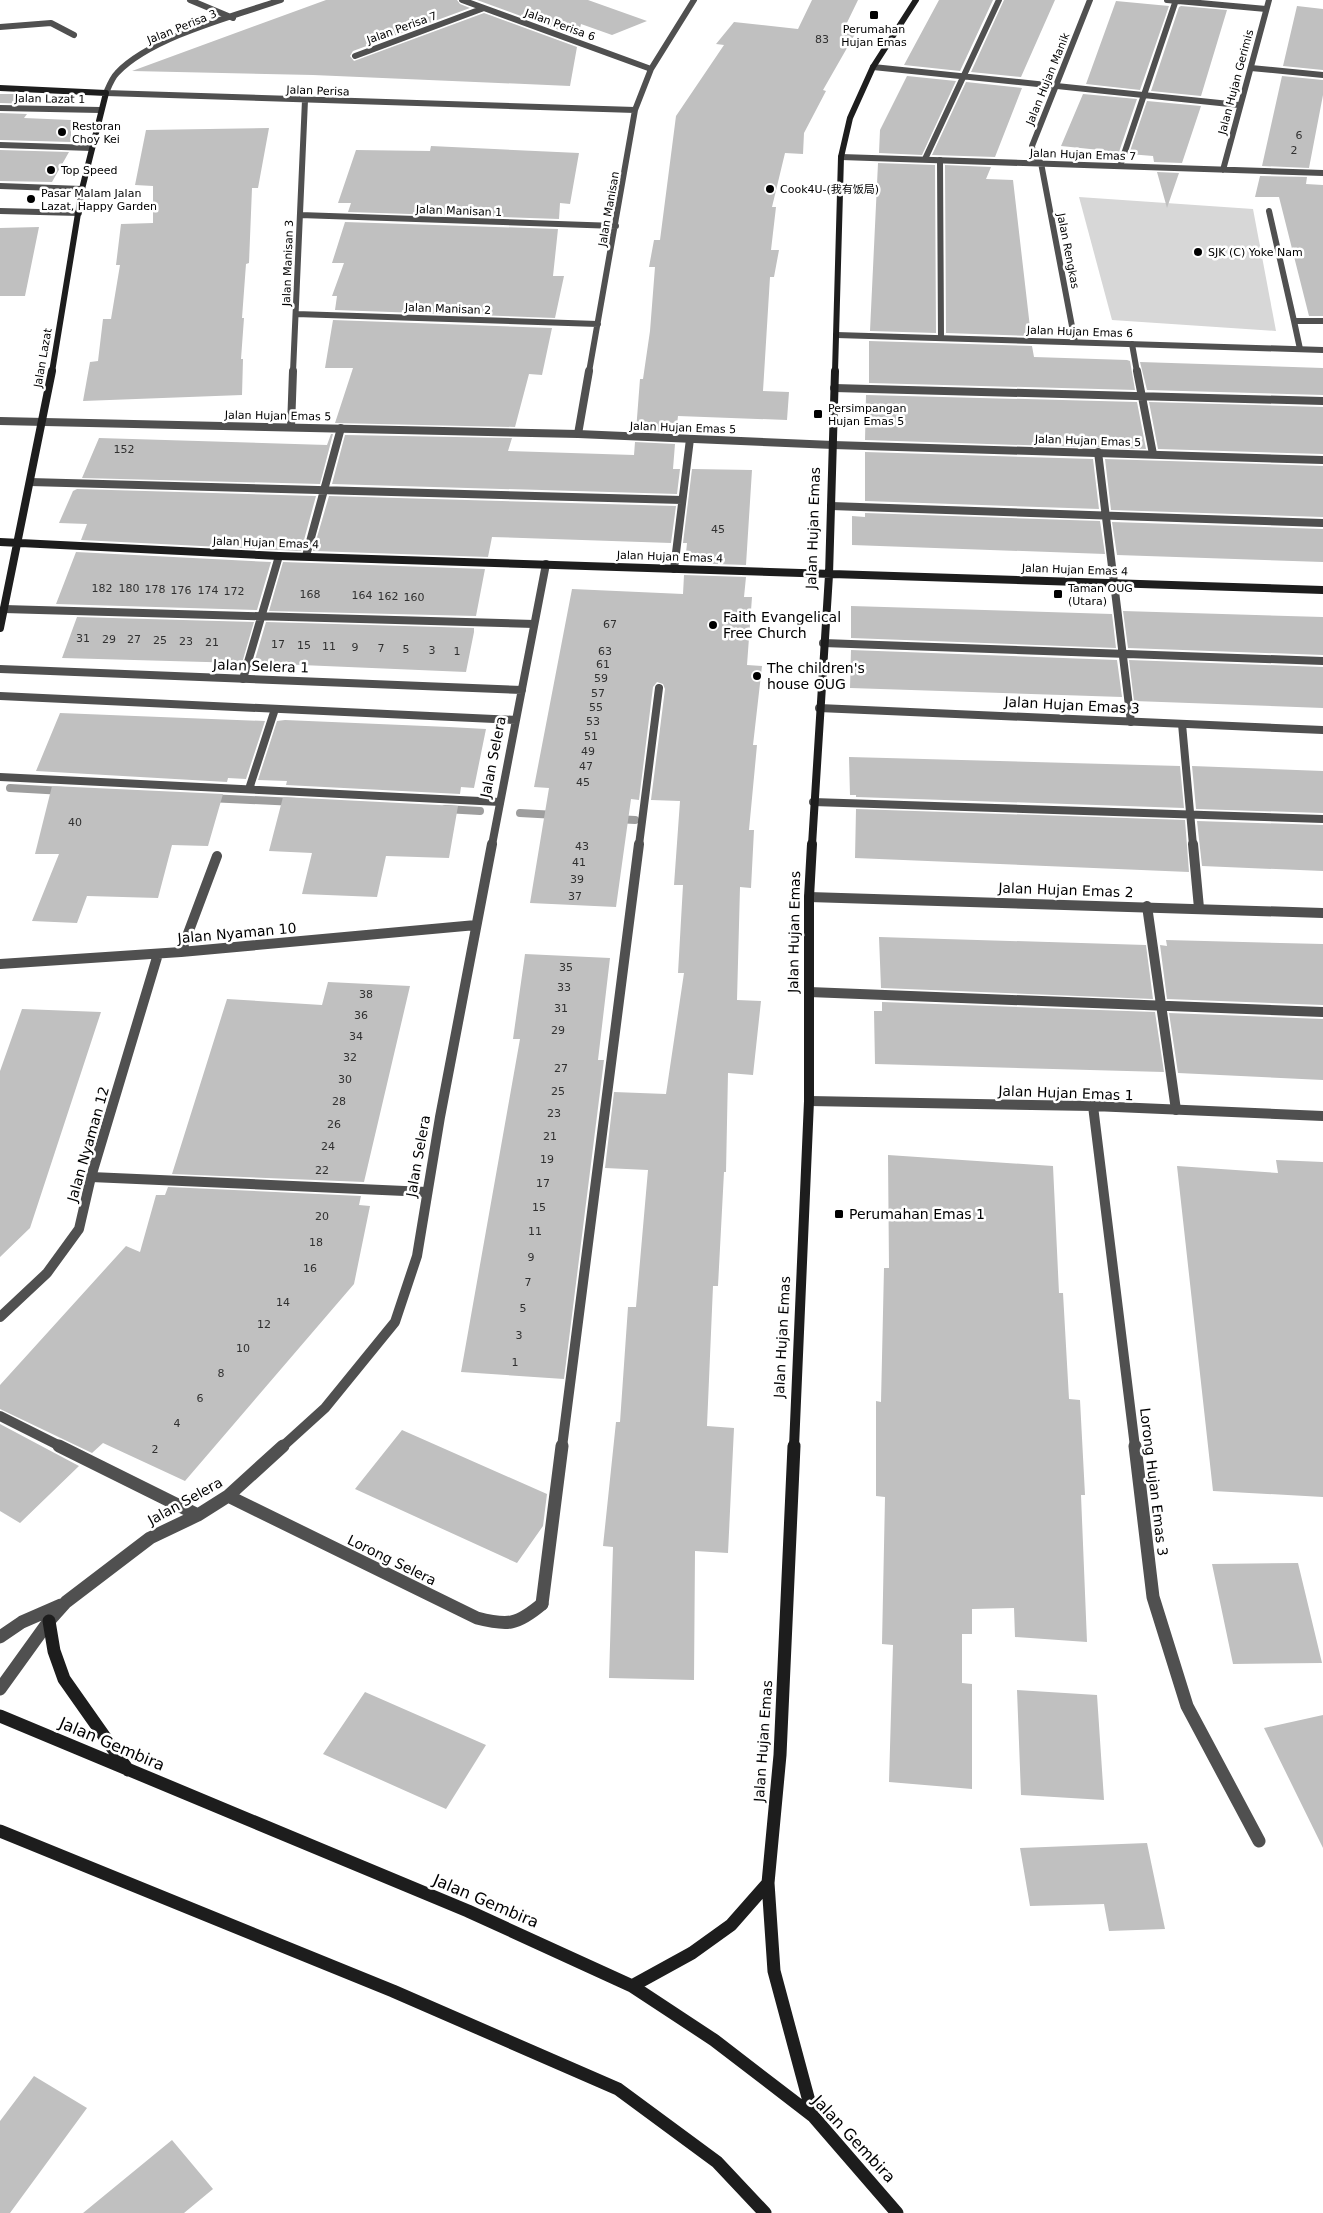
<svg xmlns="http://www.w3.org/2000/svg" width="1323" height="2213" viewBox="0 0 1323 2213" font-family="'DejaVu Sans','Noto Sans SC',sans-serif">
<rect width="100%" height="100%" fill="#fff"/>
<path fill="#d7d7d7" d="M1079,197l174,12 23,122 -164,-11z"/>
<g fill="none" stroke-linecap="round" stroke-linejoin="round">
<path stroke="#9e9e9e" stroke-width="8" d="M10,788l54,3
M208,798l88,4
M445,809l35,2
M520,813l36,2
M616,819l19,1"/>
</g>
<path fill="#c0c0c0" d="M326,0h131l3,4 10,4 -117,43 -3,5 4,5 130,-48 93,34 -7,39 -257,-11 -181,-4z
M477,0h111l59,21 -35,14 -31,-11 -3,13z
M812,0h46l-16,33 13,1 -32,56 3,1 -22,42 -1,21 -18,-1 -13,54h4l-5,43h8l-5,27h-4l-7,114 26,1 -2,28 -109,-4 -2,16 -40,-1 4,-52h3l7,-48 5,-64h-6l5,-27h6l16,-124 48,-71 -8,-1 18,-22 64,7z
M939,0h54l-33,71 -56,-6z
M1004,0h51l-34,77 -50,-5z
M1116,1l53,5 -29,84 -54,-6z
M1181,6l46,4 -26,86 -50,-5 28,-84z
M1297,6l26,3v61l-40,-4z
M907,76l49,5 -34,74 -43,-2 1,-23z
M1282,76l41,4v15l-14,73 -47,-2z
M966,82l56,6 -27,69 -63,-2z
M0,94h24l14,1 -5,9 -33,-1z
M1083,94l54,5 -18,53 -58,-6z
M1147,101l54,5 -19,57 -28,-1 -1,-6 -24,-2z
M0,113l27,1 -3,4 47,2v22l-71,-2z
M269,128l-11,60h-6l-3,75 -3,1 -4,54h2l-3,41h2l-1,36 -159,6 7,-39 8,-1 5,-42h8l9,-54h-4l5,-41 32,-1v-37l-18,-1 11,-55z
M431,146l148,7 -9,51 -10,-1 -1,16 -211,-7 3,-9h-13l18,-53 74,1z
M0,150l69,2 -17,30 -52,-1z
M878,163l57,2 1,168 -66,-2z
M945,165l46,2 -5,12 27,1 18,156 -85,-3z
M1157,172l22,1 -12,35z
M1260,176l47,1 -1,7 17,1v131h-14l-30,-119h-24z
M345,222l213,7 -5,47h11l-9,42 -220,-8 2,-14h-5l12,-33h-12z
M39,227l-14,69h-25v-68z
M333,320l219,8 -10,47 -13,-1 -14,53 -180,-4 18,-55h-28z
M869,341l163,5 2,11 93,3 3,1 5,29 -266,-7z
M1140,362l183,6v27l-176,-5z
M866,395l271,7 9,47 -281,-9z
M1149,402l174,5v47l-165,-5z
M331,434h2l-13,50 -238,-6 17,-40 228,7z
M345,435l167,3 -4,13 126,4 1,-13 40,2 -2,25h7l-3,25 -345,-10z
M865,452l228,7 6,50 -234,-8z
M1105,459l218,7v51l-212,-7z
M692,469l60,1 -6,95 -61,-2 2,-20h-4z
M77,489l239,7 -15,55 -220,-11 6,-16 -28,-1 14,-32z
M329,496l347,10 -5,37 -179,-6 -4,20 -175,-6z
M865,513l235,8 5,33 -253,-9v-29l13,1z
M1112,522l211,7v33l-206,-7z
M76,552l195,10 -14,48 -201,-6z
M283,562l202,7 -9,47 -207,-5z
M684,575l62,2 -2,20h8l-5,68 15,1 -9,79h4l-8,85h5l-3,58 -11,-1 -3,113 24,1 -8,74 -25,-2 -2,99h-2l-6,114h-5l-6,140 27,2 -6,125 -33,-2 -1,129 -85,-2 4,-131 -10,-1 13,-124h4l8,-115h8l12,-137 -43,-2 9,-76 52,2 18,-121h-6l5,-88h-9l6,-84 -29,-1 14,-111 -2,-5 -6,-2 -4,5 -14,113 -8,-1 -15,108 -86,-4 19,-115 -15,-1 38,-198 111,5z
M851,606l261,8 4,34 -265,-10z
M1123,611l200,6v38l-195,-7z
M77,617l177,5 -12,41 -180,-5z
M266,622l208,6v4l-8,40 -212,-9z
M851,650l266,10 5,37 -272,-9z
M1129,660l194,7v41l-189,-7z
M60,713l75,3 130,5 -19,58 -18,-1 -1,4 -191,-11z
M285,720l164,7 37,2 -12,59 -13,-1 -1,7 -174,-9 1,-4 -29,-1 19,-59z
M849,757l331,9 4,42 -328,-11v-2h-6z
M1192,766l131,5v42l-127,-4z
M52,786l171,8 -15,52 -36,-1 -14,53 -71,-2 -10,27 -45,-2 27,-67h-24z
M283,797l175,9 -9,52 -63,-2 -9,41 -75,-3 10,-41 -43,-2z
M856,809l329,11 4,52 -334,-14z
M1197,821l126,4v46l-121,-5z
M879,937l267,8 7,54 -272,-11z
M1166,940l157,4v61l-156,-6 -7,-54 7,1z
M525,954l85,4 -12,102h6l-40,319 -103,-7 59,-333h-7z
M328,982l82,4 -46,196 -192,-8 55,-175 95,6z
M882,1002l273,10 9,60 -289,-8 -1,-53h8z
M22,1009l79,3 -71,216 -30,29v-186z
M1169,1013l154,6v61l-145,-7z
M888,1155l165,11 6,127h4l6,106 11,1 5,95h-4l6,147 -72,-5 -1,-29 -42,1v25h-10v49l10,1v105l-83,-7 4,-137 -11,-1 3,-147 -9,-1v-95l5,1 3,-134h5z
M1276,1160l47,2v335l-110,-6 -36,-325 101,7z
M168,1187l193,9 -2,9 11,1 -16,78 -169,197 -82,-38 -11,10 -92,-44v-24l126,-139 14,6 16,-57h9z
M0,1424l79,42 -59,57 -20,-12z
M402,1430l145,64 -4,32 -26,37 -162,-74z
M1298,1563l24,100 -89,1 -21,-100z
M1017,1690l80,5 7,105 -83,-5z
M365,1692l121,53 -40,64 -123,-55z
M1323,1715v133l-59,-120z
M1147,1843l18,86 -56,2 -5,-27 -74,2 -10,-58z
M34,2076l53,32 -77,105h-10v-92z
M172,2140l41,49 -29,24h-101z"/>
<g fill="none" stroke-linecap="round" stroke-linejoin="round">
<path stroke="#505050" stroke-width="6" d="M1167,0l99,9
M0,27l51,-4 23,12
M873,67l366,38
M1251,68l72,7
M0,145l92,3
M925,159l74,-159
M940,160l1,178
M1120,166l56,-166
M1269,211l25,110h29
M1294,321l6,28
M1132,344l5,28"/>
<path stroke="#505050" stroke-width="8" d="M1137,371l16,83
M834,388l489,13
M1098,452l33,270
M30,482l652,18
M831,506l492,17
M306,556l35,-128
M674,569l16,-130
M4,609l530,15
M823,643l500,18
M243,679l36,-123
M1182,724l11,121
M0,777l500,25
M249,789l26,-80
M813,802l510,17
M639,845l20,-157"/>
<path stroke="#505050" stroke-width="10" d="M1193,844l6,64
M1147,906l29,204
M809,992l514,20
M91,1177l336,15
M562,1447l77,-603"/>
<path stroke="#505050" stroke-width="13" d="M542,1604l20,-158"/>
<path stroke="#505050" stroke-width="6" d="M190,0l43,18
M281,0c-47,16 -130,37 -164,73 -5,5 -8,13 -11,20l529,17
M462,0l189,69
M355,56l129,-48
M0,108l100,2
M841,157l482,16
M1223,170l46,-170
M0,186l82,3
M0,211l79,2
M300,215l316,11
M296,314l302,10
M836,335l487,15
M1075,342l-34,-179 -8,-9 -1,-8 58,-146
M293,372l12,-272
M589,372l46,-262 16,-41 43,-69"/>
<path stroke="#505050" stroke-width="8" d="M0,421l578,13 255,11 490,15
M291,427l2,-56
M578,434l11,-63
M0,669l522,21
M0,696l516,24
M819,708l504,22
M492,845l54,-281"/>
<path stroke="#505050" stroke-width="10" d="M809,897l514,16
M181,952l36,-96
M0,964l181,-12 295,-27
M809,1101l284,5 230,10
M1093,1106l42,341
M0,1317l47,-44 32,-44 12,-52 67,-223
M0,1416l62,31
M282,1447l43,-39 70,-86 22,-66 23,-139 52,-273"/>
<path stroke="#505050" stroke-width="13" d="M59,1446l139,69
M1135,1446l18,151 34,109 72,135
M228,1496l249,122c31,8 40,7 65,-14
M0,1637l22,-15 39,-17
M0,1689l49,-68 17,-19 84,-64 48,-23 30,-19 55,-50"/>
<path stroke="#1d1d1d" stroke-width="6" d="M0,88l106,5 -24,96 -30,183
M835,372l6,-215 9,-39 23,-51 43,-67"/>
<path stroke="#1d1d1d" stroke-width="8" d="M0,542l279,14 1044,34
M0,628l52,-257
M812,845l17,-270 6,-204"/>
<path stroke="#1d1d1d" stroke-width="10" d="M794,1447l15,-346v-204l3,-53"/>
<path stroke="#1d1d1d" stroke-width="13" d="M794,1446l-14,309 -12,128 6,88 39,145
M49,1621l5,30 10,28 64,91
M0,1716l468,195 164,75 82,54 99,76 84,97
M0,1831l393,160 225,98 99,73 48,51
M632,1986l60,-33 39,-28 37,-42"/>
</g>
<g fill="#000" stroke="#fff" stroke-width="2">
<rect x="869" y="10" width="10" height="10" rx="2.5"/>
<circle cx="62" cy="132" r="5"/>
<circle cx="51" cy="170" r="5"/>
<circle cx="770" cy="189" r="5"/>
<circle cx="31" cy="199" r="5"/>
<circle cx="1198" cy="252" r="5"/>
<rect x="813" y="409" width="10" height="10" rx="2.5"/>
<rect x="1053" y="589" width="10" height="10" rx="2.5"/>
<circle cx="713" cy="625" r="5"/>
<circle cx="757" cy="676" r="5"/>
<rect x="834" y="1209" width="10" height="10" rx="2.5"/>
</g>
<g text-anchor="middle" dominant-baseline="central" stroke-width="5" stroke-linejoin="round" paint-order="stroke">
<g font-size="11" fill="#000" stroke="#fff">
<text transform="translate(560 25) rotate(20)">Jalan Perisa 6</text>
<text transform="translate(182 27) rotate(-22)">Jalan Perisa 3</text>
<text transform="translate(402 28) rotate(-20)">Jalan Perisa 7</text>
<text transform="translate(1048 79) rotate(-68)">Jalan Hujan Manik</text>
<text transform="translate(1236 82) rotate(-75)">Jalan Hujan Gerimis</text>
<text transform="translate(318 91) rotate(2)">Jalan Perisa</text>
<text transform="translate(50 99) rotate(1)">Jalan Lazat 1</text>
<text transform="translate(1083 155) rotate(2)">Jalan Hujan Emas 7</text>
<text transform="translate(609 209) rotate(-80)">Jalan Manisan</text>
<text transform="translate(459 211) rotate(2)">Jalan Manisan 1</text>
<text transform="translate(1068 251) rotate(79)">Jalan Rengkas</text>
<text transform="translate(288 263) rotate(-88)">Jalan Manisan 3</text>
<text transform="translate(448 309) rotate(2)">Jalan Manisan 2</text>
<text transform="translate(1080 332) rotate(2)">Jalan Hujan Emas 6</text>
<text transform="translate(43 358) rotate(-80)">Jalan Lazat</text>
<text transform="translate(278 416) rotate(1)">Jalan Hujan Emas 5</text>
<text transform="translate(683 428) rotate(2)">Jalan Hujan Emas 5</text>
<text transform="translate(1088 441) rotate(2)">Jalan Hujan Emas 5</text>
<text transform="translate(266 543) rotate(2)">Jalan Hujan Emas 4</text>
<text transform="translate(670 557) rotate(2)">Jalan Hujan Emas 4</text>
<text transform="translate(1075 570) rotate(2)">Jalan Hujan Emas 4</text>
</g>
<g font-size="11" fill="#000" stroke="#fff" text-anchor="start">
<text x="874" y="29" text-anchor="middle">Perumahan<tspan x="874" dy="13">Hujan Emas</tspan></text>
<text x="72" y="126">Restoran<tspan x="72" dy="13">Choy Kei</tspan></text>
<text x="61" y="170">Top Speed</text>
<text x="780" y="189">Cook4U-(我有饭局)</text>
<text x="41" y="193">Pasar Malam Jalan<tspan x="41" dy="13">Lazat, Happy Garden</tspan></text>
<text x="1208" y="252">SJK (C) Yoke Nam</text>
<text x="828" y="408">Persimpangan<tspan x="828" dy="13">Hujan Emas 5</tspan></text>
<text x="1068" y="588">Taman OUG<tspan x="1068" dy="13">(Utara)</tspan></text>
</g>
<g font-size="11" fill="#303030">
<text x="822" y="39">83</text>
<text x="1299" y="135">6</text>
<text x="1294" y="150">2</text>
<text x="124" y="449">152</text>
<text x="718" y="529">45</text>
<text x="102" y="588">182</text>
<text x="129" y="588">180</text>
<text x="155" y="589">178</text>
<text x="181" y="590">176</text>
<text x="208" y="590">174</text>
<text x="234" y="591">172</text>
<text x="310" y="594">168</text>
<text x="362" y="595">164</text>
<text x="388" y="596">162</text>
<text x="414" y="597">160</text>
<text x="610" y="624">67</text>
<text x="83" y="638">31</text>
<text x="109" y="639">29</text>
<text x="134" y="639">27</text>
<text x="160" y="640">25</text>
<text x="186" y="641">23</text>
<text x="212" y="642">21</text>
<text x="278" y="644">17</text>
<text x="304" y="645">15</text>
<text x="329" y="646">11</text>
<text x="355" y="647">9</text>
<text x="381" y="648">7</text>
<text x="406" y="649">5</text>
<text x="432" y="650">3</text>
<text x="457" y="651">1</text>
<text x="605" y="651">63</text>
<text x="603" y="664">61</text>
<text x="601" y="678">59</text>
<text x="598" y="693">57</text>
<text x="596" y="707">55</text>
<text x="593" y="721">53</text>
<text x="591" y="736">51</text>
<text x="588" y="751">49</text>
<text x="586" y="766">47</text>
<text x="583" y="782">45</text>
<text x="75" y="822">40</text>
<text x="582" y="846">43</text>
<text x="579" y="862">41</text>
<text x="577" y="879">39</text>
<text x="575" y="896">37</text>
<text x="566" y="967">35</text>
<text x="564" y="987">33</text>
<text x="366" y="994">38</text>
<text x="561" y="1008">31</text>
<text x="361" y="1015">36</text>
<text x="558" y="1030">29</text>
<text x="356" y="1036">34</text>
<text x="350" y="1057">32</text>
<text x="561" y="1068">27</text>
<text x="345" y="1079">30</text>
<text x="558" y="1091">25</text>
<text x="339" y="1101">28</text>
<text x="554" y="1113">23</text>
<text x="334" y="1124">26</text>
<text x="550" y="1136">21</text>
<text x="328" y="1146">24</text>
<text x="547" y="1159">19</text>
<text x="322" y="1170">22</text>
<text x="543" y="1183">17</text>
<text x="539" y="1207">15</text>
<text x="322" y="1216">20</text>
<text x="535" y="1231">11</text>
<text x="316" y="1242">18</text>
<text x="531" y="1257">9</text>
<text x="310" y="1268">16</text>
<text x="528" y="1282">7</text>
<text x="283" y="1302">14</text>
<text x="523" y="1308">5</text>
<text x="264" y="1324">12</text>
<text x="519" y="1335">3</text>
<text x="243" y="1348">10</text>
<text x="515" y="1362">1</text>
<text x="221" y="1373">8</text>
<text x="200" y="1398">6</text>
<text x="177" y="1423">4</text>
<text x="155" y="1449">2</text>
</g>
<g font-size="14" fill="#000" stroke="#fff">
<text transform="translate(813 528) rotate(-88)">Jalan Hujan Emas</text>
<text transform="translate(261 666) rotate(2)">Jalan Selera 1</text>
<text transform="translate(1072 705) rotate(3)">Jalan Hujan Emas 3</text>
<text transform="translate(493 757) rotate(-79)">Jalan Selera</text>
<text transform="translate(1066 890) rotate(2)">Jalan Hujan Emas 2</text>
<text transform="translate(794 932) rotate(-89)">Jalan Hujan Emas</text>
<text transform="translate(237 933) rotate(-5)">Jalan Nyaman 10</text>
<text transform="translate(1066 1093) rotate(2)">Jalan Hujan Emas 1</text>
<text transform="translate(88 1144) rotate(-74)">Jalan Nyaman 12</text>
<text transform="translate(418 1156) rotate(-80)">Jalan Selera</text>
<text transform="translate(782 1337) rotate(-87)">Jalan Hujan Emas</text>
<text transform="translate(1154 1482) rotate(83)">Lorong Hujan Emas 3</text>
<text transform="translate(185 1501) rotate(-29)">Jalan Selera</text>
<text transform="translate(392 1560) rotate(26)">Lorong Selera</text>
<text transform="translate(763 1741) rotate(-86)">Jalan Hujan Emas</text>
</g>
<g font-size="14" fill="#000" stroke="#fff" text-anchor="start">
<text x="723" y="617">Faith Evangelical<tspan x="723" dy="16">Free Church</tspan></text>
<text x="767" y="668">The children's<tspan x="767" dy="16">house OUG</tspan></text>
<text x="849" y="1214">Perumahan Emas 1</text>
</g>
<g font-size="16" fill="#000" stroke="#fff">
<text transform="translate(112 1744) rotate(23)">Jalan Gembira</text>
<text transform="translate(486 1901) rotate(23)">Jalan Gembira</text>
<text transform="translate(854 2139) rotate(47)">Jalan Gembira</text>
</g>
</g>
</svg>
